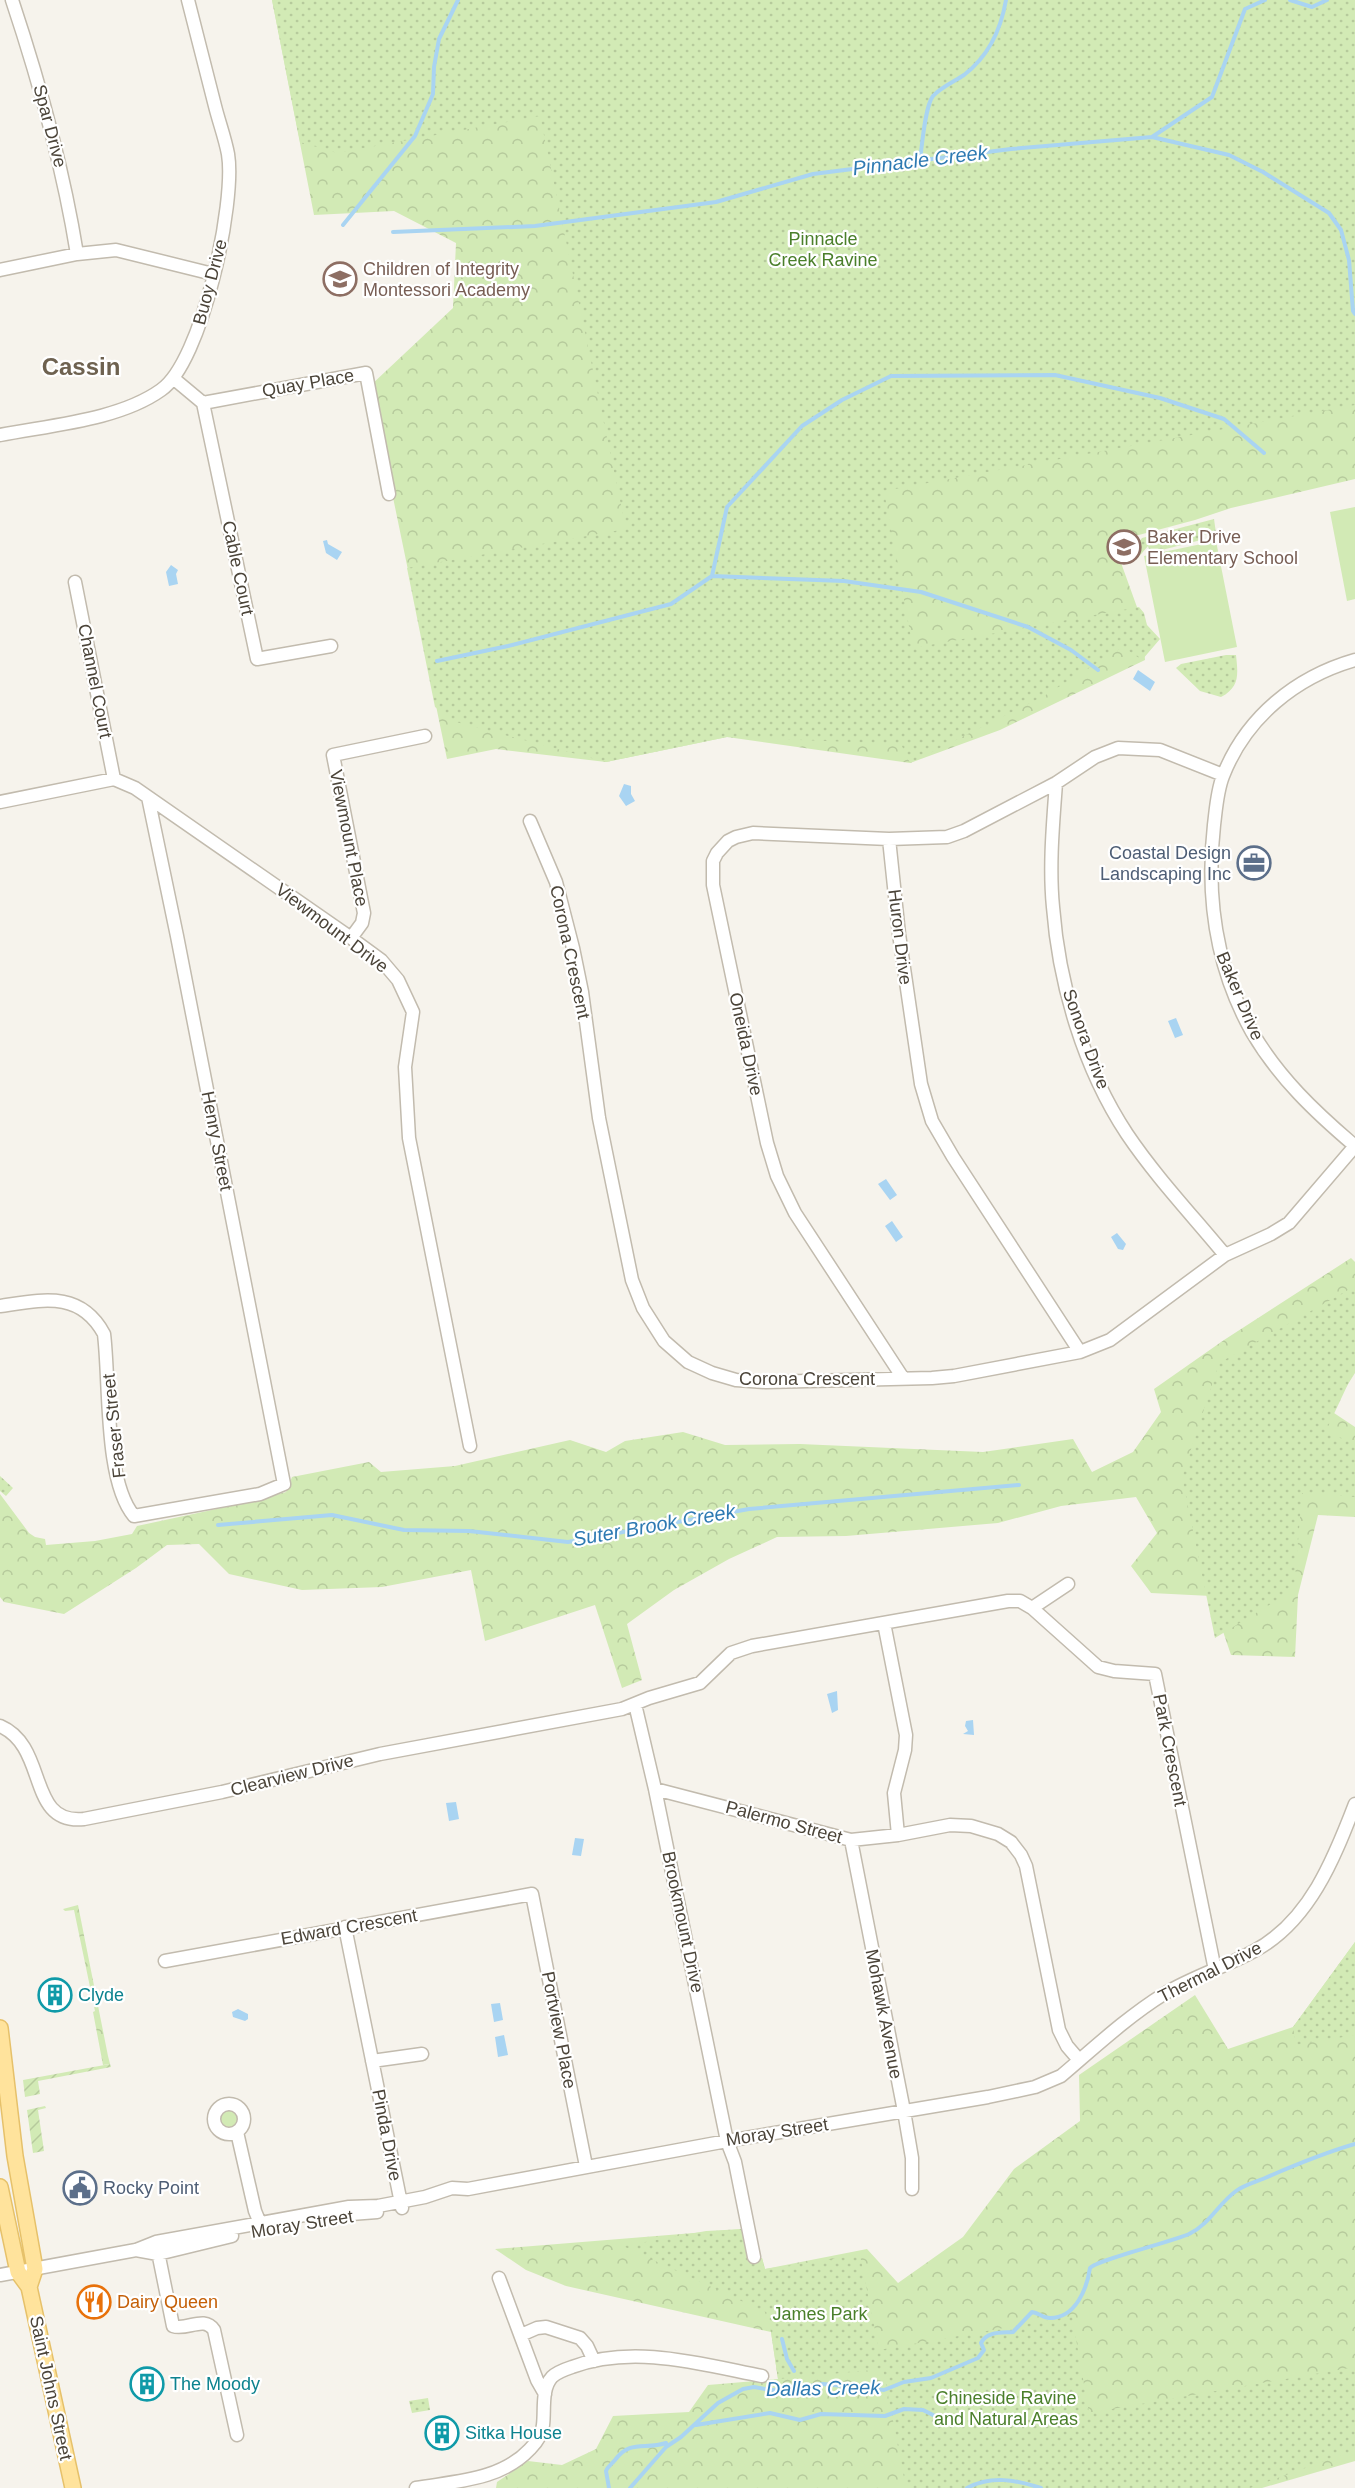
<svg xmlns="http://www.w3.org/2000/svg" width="1355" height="2488" viewBox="0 0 1355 2488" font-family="Arial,sans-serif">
<defs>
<pattern id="forest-crowns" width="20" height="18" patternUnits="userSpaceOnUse" patternTransform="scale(1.5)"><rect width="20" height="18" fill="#d2eab5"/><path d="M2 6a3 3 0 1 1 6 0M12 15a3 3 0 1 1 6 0" fill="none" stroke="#b6ca9c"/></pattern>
<pattern id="park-dots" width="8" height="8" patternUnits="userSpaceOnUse" patternTransform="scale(1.5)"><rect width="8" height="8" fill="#d2eab5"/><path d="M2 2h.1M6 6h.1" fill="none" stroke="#b6ca9c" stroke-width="1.8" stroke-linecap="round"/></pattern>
<pattern id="garden-furrows" width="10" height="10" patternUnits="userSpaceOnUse" patternTransform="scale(1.5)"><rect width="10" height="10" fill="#d2eab5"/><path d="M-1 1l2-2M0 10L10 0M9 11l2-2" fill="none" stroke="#b6ca9c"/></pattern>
</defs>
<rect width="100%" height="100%" fill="#f6f3ec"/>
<path fill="#d2eab5" d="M1355,507v92l-8,2 -17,-89z
M1216,541l21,106 -72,15 -21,-106z
M220 2119a9 9 0 1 1 18 0a9 9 0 1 1-18 0Z"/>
<path fill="url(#forest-crowns)" d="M272,0h1083v479l-124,29 -36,12 -60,16 -15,24 22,61 3,39 -145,70 -90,33 -183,-26 -121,25 -110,-13 -49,10 -77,-373 83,-78 3,-65 -62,-32 -80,4z
M1351,1258l4,4v111l-24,38 24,16v90l-37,-2 -20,80 -3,62 -64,-2 -20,-59 -60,-3 -20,-27 26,-33 -21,-36 -75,9 -63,17 -152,13 -69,1 -48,22 -55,31 -47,34 15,56 -20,8 -27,-83 -110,36 -14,-71 -89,17 -80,3 -73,-16 -30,-30 -32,1 -31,23 -72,46 -60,-12 -4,-5v-103l29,39 6,4 10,2 1,6 49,-4 37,-7 5,-8 121,-26 28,-8 6,-15 77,-15 12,10 74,-6 115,-26 36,12 19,-11 58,-9 42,13 75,-1 183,8 90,-13 19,33 41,-20 28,-40 -7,-23 70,-49z
M78,1905l30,151 2,8 -7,1 -10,-53 2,-1 -21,-101 -9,1 -2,-2z
M1355,1942v519l-93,27h-766l1,-6 31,-21 34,4 34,-16 17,-33 76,-4 19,-27 70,-6 -7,-47 -205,-46 -40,-16 -31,-21 248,-20 7,31 12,-2 3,11 102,-20 31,34 65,-46 51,-68 66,-48 -1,-46 116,-80 33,54 65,-22z"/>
<path fill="url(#park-dots)" d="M272,0h1083v405l-471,86 29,157 226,-41 5,6 3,12 13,14 -18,21 -19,-13 -79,49 -134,67 -9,-19 -174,-7 -121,25 -150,-40 -21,-15 -28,-139 219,-39 -86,-413 -203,37 -37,-11z
M1214,519l2,14 -16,2 1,5 -51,13 -2,-7 -12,14 -7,-5 13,-17z
M1226,655h10c2,19 4,32 -15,42l-21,-6 -24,-23 5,-4z
M1355,1286v83l-30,64 30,9v55l-53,-4 -8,97 -79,48 -33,-161 37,-114z
M0,1476l13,12 -7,8 -6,-5z
M1355,1942v93l-59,10 -3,-18z
M743,2229l7,31 12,-2 3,11 95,-14 19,95 193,-34 17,97 266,-46v83l-105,38h-344l-23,-119 -105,10 -7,-47 -6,-20 -142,-66 83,-15z
M428,2398l2,12 -18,3 -3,-12z"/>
<path fill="url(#garden-furrows)" d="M110,2064l1,3 -73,14 2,13 -15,3 -2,-17z
M45,2106l1,2 -8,2 6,41 -11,2 -6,-43z"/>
<path fill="#a9d4f2" d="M327,540l1,4 14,8 -5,8 -11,-7 -3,-12z
M171,565l7,5 -2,4 2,10 -9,2 -3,-14z
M1138,670l17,12 -5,9 -17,-12z
M624,784l7,2v8l4,7 -9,5 -7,-10z
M1176,1018l7,17 -8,3 -7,-17z
M886,1179l11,16 -7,5 -12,-16z
M892,1221l11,16 -7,5 -11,-16z
M1117,1233l9,11 -3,6 -5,-1 -7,-12z
M837,1691l1,19 -6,3 -5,-19z
M973,1720l1,15 -11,-1 5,-3 -3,-5 1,-5z
M456,1802l3,17 -10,2 -3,-18z
M575,1838l9,1 -3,17 -9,-1z
M500,2003l3,17 -9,2 -3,-18z
M238,2009l10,5v5l-3,2 -12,-4 -1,-5z
M504,2035l4,20 -10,2 -3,-20z"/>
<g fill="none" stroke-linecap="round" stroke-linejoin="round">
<path stroke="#a9d4f2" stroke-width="4" d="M1290,0l22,7 15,-7
M1152,137l60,-40 33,-88 20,-9
M920,160c2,-14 5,-54 13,-64 7,-8 22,-15 31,-21 25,-19 37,-46 42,-75
M343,225l72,-89 18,-42 1,-27 5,-28 19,-39
M393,232l142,-6 181,-24 97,-28 198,-25 141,-12 77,18 34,17 66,41 12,17 8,30 4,51 2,3
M712,576l132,5 77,11 107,35 43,23 27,20
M437,661l71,-15 163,-42 41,-28 15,-69 75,-81 40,-26 49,-24 164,-1 105,23 64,21 40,34
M218,1525l114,-10 72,15 65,1 99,11 181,-33 270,-24
M782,2339l5,20 7,12
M696,2425l74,-12 30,7 21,-6 64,2 19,-7 19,1 12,6
M609,2488l-3,-17c2,-5 6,-7 9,-11 15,-21 30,-10 51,-17
M630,2488l36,-41 15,-10 37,-34 25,-14 11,-2 17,3 19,-1 33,-5 61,6 20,-8 27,-4 47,-20 6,-8 -3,-7c6,-12 21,-10 32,-11l19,-20c7,1 11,6 18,6 26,0 37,-30 40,-50 7,-8 81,-26 99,-34 22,-11 28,-29 47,-43 8,-6 20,-9 29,-13 30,-13 59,-25 90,-34
M967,2488c25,-13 49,-8 74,0"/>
<g stroke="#c2bbae" stroke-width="15">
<path id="minor" d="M12,0c28,84 51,167 65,254
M0,270l77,-16 39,-4 97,24
M173,378l30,25
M203,403l54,256 74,-13
M203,403l163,-30 23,121
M0,435c51,-10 119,-15 161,-45 41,-28 75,-188 67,-236 -3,-16 -9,-32 -13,-48 -9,-35 -18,-71 -27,-106
M75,582l39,197
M1355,660c-59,17 -109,57 -132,116 -6,15 -7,33 -9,49 -8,72 2,143 38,207 27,46 63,80 103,114
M1056,783c-3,41 -7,83 -3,124 6,78 31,162 74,227 29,43 65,81 98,121
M0,802l114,-23 21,9 216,150 30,22 17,20 15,32 -8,55 4,71 61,308
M530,821l26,61 17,66 9,44 17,126 33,162 11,28 21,33 24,21 24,11 24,7 30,2 166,-4 22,-2 126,-24 30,-12 115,-85 46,-21 18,-11 66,-77
M889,839l10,95 22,150 11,37 21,36 127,195
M351,938l11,-15 2,-10 -31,-158 92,-19
M0,1306c42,-6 80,-16 104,28 6,47 0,147 30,182l126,-22 24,-10 -107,-548 -29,-139
M903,1378l-108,-165 -18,-37 -10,-33 -54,-258v-24l4,-8 11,-12 8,-4 17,-4 136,6 58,-2 17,-6 92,-48 39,-26 23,-9 42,2 63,25
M1032,1608l36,-24
M884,1623l22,112 -1,15 -11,43 4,42
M635,1704l20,85 72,352 8,21 19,95
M0,1726c49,21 26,99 84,93l138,-27 158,-38 242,-45 27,-11 51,-15 31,-30 21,-7 256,-45h12l12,7 66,59 16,4 41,3 60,296
M655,1789l196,51 47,-5 52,-10 21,1 27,8 13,8 10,13 5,11 33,164 8,16 12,14
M851,1840l53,271 8,47v31
M345,1927l57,281
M165,1961l367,-67 54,272
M372,2061l50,-7
M214 2119a15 15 0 1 1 30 0a15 15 0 1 1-30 0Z
M237,2132l18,79 7,17
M338,2215l39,-3
M157,2247l16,79c14,5 31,-11 41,4l23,105
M136,2250l22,4 74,-18
M0,2275l136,-25 20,-8 193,-35 29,-1 47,-9 27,-9 16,1 259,-48 261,-44 47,-10 26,-11c33,-28 66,-59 103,-82 28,-17 61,-27 90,-43 55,-29 80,-92 101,-147
M499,2278l38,102 8,14
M521,2335l16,-7 9,-1 34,11 7,8 7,15
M416,2488c41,-7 85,-8 114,-39 7,-7 12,-14 13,-24 2,-15 -2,-36 9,-48 5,-5 14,-8 20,-10 61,-23 129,-3 190,9"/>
</g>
<g stroke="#e6c16a" stroke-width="18">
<path id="major" d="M0,2028l15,128 20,113 -6,18
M0,2187l18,85 11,15 44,201"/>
</g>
<use href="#minor" stroke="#fff" stroke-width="12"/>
<use href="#major" stroke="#ffe39c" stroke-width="15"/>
</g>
<defs>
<g id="school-ring" transform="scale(1.725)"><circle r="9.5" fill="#fff" stroke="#8d6e63" stroke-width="1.5"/><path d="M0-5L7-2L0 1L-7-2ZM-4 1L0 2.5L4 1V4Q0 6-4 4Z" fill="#8d6e63"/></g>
<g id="office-ring" transform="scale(1.725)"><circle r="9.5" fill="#fff" stroke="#5c6f8a" stroke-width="1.5"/><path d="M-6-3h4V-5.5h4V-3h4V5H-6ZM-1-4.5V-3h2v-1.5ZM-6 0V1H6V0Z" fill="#5c6f8a"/></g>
<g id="building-ring" transform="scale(1.725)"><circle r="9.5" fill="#fff" stroke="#0f9aa8" stroke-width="1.5"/><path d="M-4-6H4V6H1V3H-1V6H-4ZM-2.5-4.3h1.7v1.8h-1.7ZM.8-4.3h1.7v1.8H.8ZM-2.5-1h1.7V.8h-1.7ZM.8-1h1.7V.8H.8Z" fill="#0f9aa8"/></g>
<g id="civic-ring" transform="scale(1.725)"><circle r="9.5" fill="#fff" stroke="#5c6f8a" stroke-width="1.5"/><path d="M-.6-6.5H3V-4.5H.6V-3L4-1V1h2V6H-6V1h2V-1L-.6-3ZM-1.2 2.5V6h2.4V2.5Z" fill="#5c6f8a"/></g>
<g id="restaurant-ring" transform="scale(1.725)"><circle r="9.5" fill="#fff" stroke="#e8710a" stroke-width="1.5"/><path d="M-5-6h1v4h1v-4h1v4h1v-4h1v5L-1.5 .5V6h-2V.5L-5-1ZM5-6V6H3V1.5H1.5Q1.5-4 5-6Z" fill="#e8710a"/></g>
</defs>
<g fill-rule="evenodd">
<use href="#school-ring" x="340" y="279"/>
<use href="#school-ring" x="1124" y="547"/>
<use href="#office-ring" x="1254" y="863"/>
<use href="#building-ring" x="55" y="1995"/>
<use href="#civic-ring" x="80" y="2188"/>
<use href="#restaurant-ring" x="94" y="2302"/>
<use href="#building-ring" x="147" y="2384"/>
<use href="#building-ring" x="442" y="2433"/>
</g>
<g text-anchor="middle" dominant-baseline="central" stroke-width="4.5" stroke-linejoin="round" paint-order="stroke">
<g font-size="18" fill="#4b4439" stroke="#fff">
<text transform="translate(50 126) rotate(75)">Spar Drive</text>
<text transform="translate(210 282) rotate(-75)">Buoy Drive</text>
<text transform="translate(308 383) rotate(-10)">Quay Place</text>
<text transform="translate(238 568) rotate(78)">Cable Court</text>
<text transform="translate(95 681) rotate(79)">Channel Court</text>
<text transform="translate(349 838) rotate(79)">Viewmount Place</text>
<text transform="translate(332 928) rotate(37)">Viewmount Drive</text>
<text transform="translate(900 937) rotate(83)">Huron Drive</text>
<text transform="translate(570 952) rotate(78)">Corona Crescent</text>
<text transform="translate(1240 996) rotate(67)">Baker Drive</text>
<text transform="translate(1086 1039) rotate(70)">Sonora Drive</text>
<text transform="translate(746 1044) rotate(78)">Oneida Drive</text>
<text transform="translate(217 1141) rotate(79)">Henry Street</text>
<text x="807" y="1379">Corona Crescent</text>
<text transform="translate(114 1426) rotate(-96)">Fraser Street</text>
<text transform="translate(1170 1750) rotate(79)">Park Crescent</text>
<text transform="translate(292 1775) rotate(-14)">Clearview Drive</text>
<text transform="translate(784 1822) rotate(15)">Palermo Street</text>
<text transform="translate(683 1922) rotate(78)">Brookmount Drive</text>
<text transform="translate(349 1927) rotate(-10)">Edward Crescent</text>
<text transform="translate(1210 1972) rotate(-27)">Thermal Drive</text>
<text transform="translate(884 2014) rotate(79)">Mohawk Avenue</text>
<text transform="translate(559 2030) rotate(79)">Portview Place</text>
<text transform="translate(777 2132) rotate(-9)">Moray Street</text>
<text transform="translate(387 2135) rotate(79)">Pinda Drive</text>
<text transform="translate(302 2224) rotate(-9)">Moray Street</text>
<text transform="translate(51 2388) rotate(78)">Saint Johns Street</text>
</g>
<g font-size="18" fill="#4a7f2a" stroke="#fff">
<text x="823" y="239">Pinnacle<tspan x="823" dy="21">Creek Ravine</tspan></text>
<text x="820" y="2314">James Park</text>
<text x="1006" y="2398">Chineside Ravine<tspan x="1006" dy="21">and Natural Areas</tspan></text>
</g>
<g font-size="18" fill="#785e54" stroke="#fff" text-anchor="start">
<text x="363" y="269">Children of Integrity<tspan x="363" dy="21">Montessori Academy</tspan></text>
<text x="1147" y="537">Baker Drive<tspan x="1147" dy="21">Elementary School</tspan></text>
</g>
<g font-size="18" fill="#4e5e75" stroke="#fff" text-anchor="end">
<text x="1231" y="853">Coastal Design<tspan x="1231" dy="21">Landscaping Inc</tspan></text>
<text x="103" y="2188" text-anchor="start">Rocky Point</text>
</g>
<g font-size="18" fill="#0d838f" stroke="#fff" text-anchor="start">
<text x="78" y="1995">Clyde</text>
<text x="170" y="2384">The Moody</text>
<text x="465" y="2433">Sitka House</text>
</g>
<g font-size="18" fill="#c56008" stroke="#fff" text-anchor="start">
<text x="117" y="2302">Dairy Queen</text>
</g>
<g font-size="20" font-style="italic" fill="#2e7ab2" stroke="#fff">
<text transform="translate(920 160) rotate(-7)">Pinnacle Creek</text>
<text transform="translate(654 1525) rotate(-10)">Suter Brook Creek</text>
<text transform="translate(823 2388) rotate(-1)">Dallas Creek</text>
</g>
<g font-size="24" font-weight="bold" fill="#6e6250" stroke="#fff">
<text x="81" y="366">Cassin</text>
</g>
</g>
</svg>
